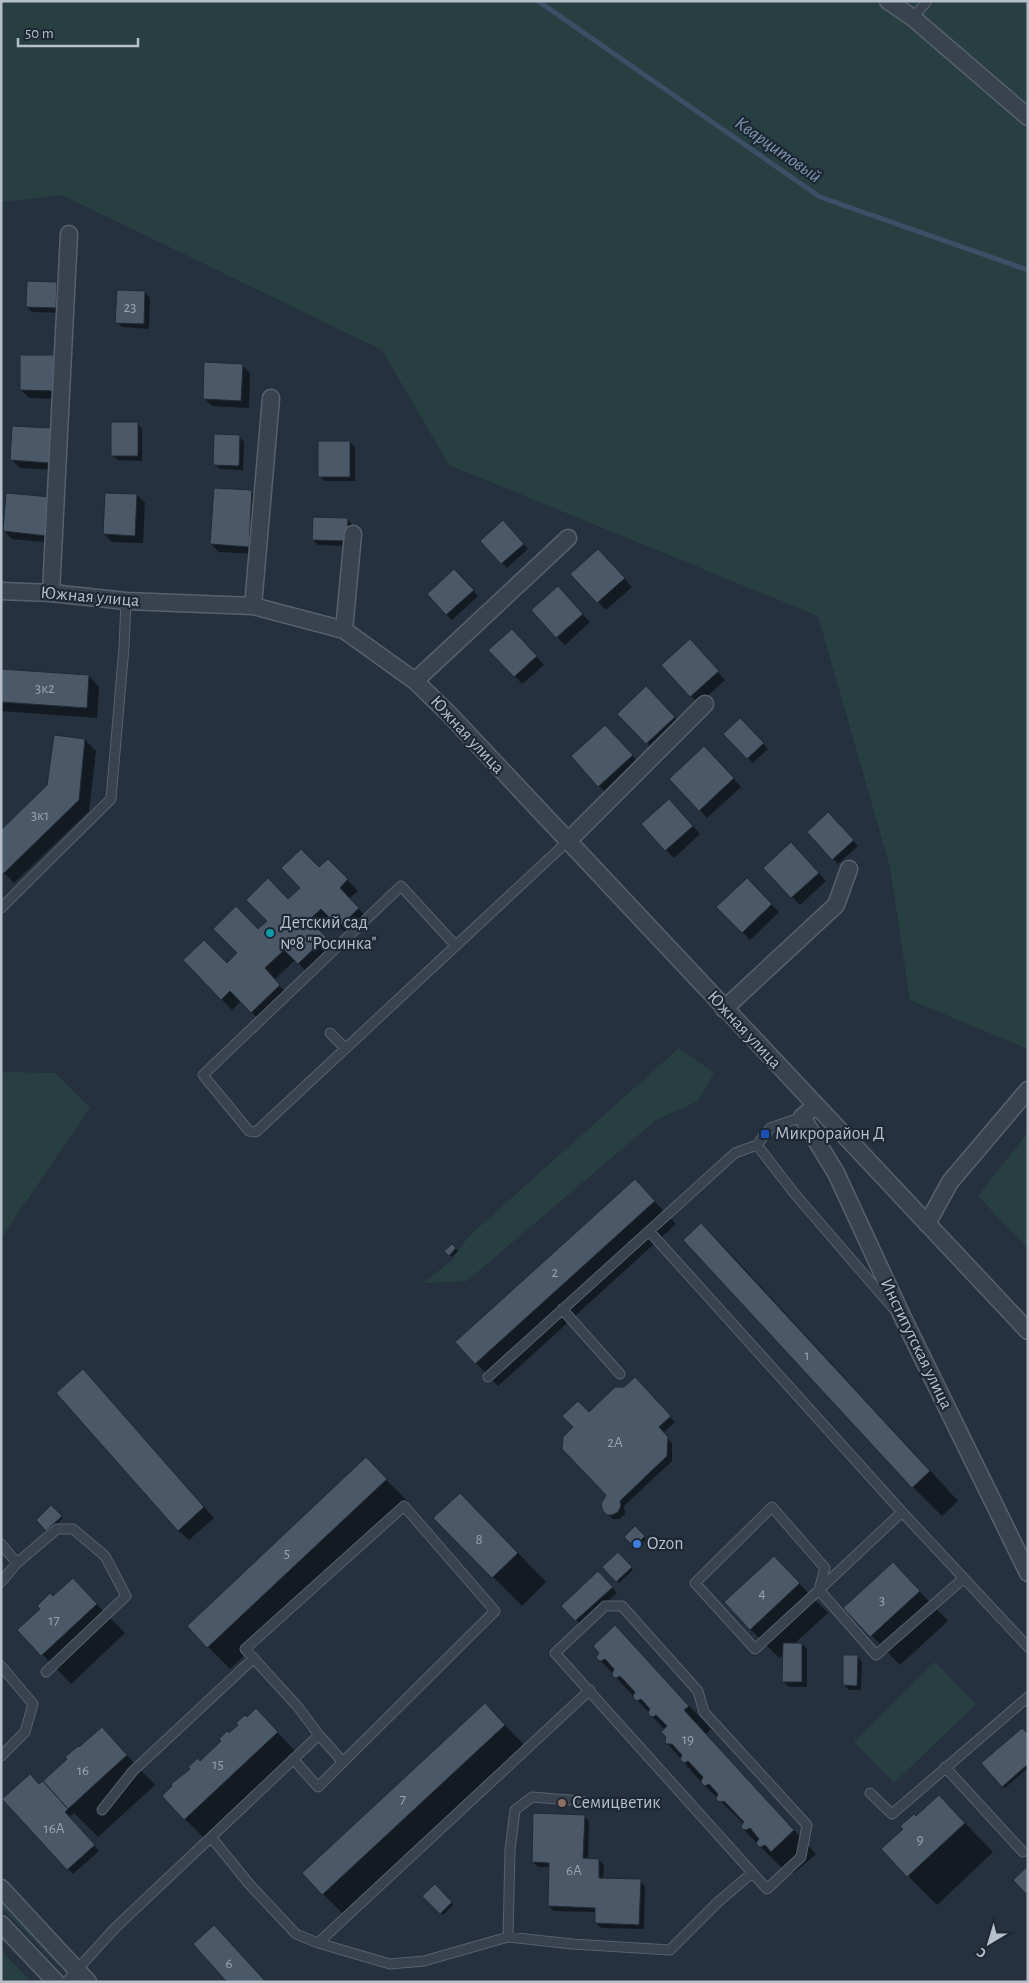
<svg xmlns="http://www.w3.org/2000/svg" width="1029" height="1983" viewBox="0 0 1029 1983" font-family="'Alegreya Sans',sans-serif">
<rect width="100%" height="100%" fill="#25313f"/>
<path fill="#283f41" d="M1,1h1027v1048l-118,-49 -20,-133 -72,-251 -369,-151 -67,-115 -320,-155 -61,7z
M679,1048l35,25 -16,28 -42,19 -189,161 -44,2 28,-22 18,-25z
M1,1072l54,1 35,35 -89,130z
M1028,1132v117l-50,-53z
M935,1662l41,42 -82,79 -40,-41z
M1,1899l62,64 -5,3 -57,-59z
M1,1950l30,32h-30z"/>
<path fill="#0007" d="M57,283l5,6 -1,24 -29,-1 -5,-5z
M145,292l5,6 -1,31 -27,-2 -5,-5z
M57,357l7,42 -35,-1 -8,-8z
M242,365l8,8 -1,35 -37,-2 -8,-8z
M137,423l5,6v32l-24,-1 -6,-5z
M51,429l8,8 -2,33 -37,-2 -8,-8z
M239,436l5,6 -1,28 -23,-1 -6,-5z
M350,442l5,5v34h-30l-5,-5z
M252,492l8,8 -4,54 -37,-2 -8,-8z
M137,495l8,8 -2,40 -31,-1 -8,-8z
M51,498l4,45 -43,-4 -8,-8z
M347,519l5,5 -1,22 -33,-1 -5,-5z
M508,527l20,22 -21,19 -25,-27z
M606,558l26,29 -26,23 -34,-36z
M454,570l24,26 -26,24 -24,-26z
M565,596l25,26 -25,23 -8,-8z
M519,638l25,27 -22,19 -7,-8z
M697,649l28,31 -26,24 -8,-8z
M1,670l88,6 10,11 -2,31 -96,-7z
M646,688l36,37 -27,26 -36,-37z
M740,719l28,30 -15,14 -28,-29z
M613,734l27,30 -33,30 -8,-8z
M85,740l11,11 -7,60 -75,72 -13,-13 47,-84z
M712,755l29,32 -34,31 -7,-8z
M677,808l23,26 -26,24 -8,-8z
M828,814l30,32 -20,18 -30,-32z
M798,852l28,29 -26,24 -35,-37z
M328,860l30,31 -9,8 20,20 -19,18 -18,-18 -13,12 16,18 -26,25 -14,-14 -21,20 16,16 -28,27 -21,-22 -9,9 -48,-50 43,4z
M747,880l32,32 -29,28 -32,-33z
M635,1181l41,43 -178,162 -22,-23z
M701,1225l29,28 228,248 -16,15 -29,-29 -228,-247z
M452,1245l6,6 -6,6 -6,-6z
M635,1379l40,43 -12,11 9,10v18l-48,45 1,8 -6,5h-6l-9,-8 3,-16 -18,-81z
M93,1381l121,137 -25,22 -11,-10z
M366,1459l42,43 -178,167 -22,-22z
M51,1507l12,11 -14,14 -11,-12z
M435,1518l54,5 57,59 -24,24z
M635,1528l11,11 -9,10 -11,-12z
M618,1553l15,17 -14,13 -15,-16z
M774,1558l54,55 -34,31h8l5,5v38h-18l-5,-5v-28l-5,4 -29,-29z
M893,1564l55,57 -48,44 -55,-57z
M603,1578l14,15 -36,32 -18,-19z
M73,1580l52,53 -54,51 -52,-54z
M615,1627l96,102 -5,5 110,120 -22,19 -6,-6 -4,2 -2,-1 -39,-39 1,-5 -41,-40 -37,-42 2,-5 -3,-7 -67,-72z
M857,1656l5,6 -1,28h-12l-5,-5z
M485,1705l42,43 -182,168 -22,-22z
M256,1710l43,45 -92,86 -22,-22 15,-57z
M102,1729l53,56 -57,52 -24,-24 -5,4 30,34 -26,23 -5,-5 -28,-83z
M1028,1736v32l-23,20 -22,-24z
M939,1796l54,56 -56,53 -29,-29 8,-58z
M584,1816l5,5 -1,39h11l5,5 -1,14 37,2 5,5 -1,43 -43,-1 -5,-5 1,-11 -43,-1 -5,-5 1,-39h-12l-5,-5z
M435,1885l18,20 -10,10 -19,-19z"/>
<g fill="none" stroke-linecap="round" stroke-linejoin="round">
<path stroke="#3b4f67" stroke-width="5" d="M538,1l282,196 208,73"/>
</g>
<path fill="#4b5867" stroke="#202a36" d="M27,281l30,1 -1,26 -30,-1z
M117,290l28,1 -1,33 -29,-1z
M20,355h38l-1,36 -37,-1z
M204,362l39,2 -2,37 -38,-2z
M111,422h27v34h-27z
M12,426l39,2 -2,35 -39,-3z
M214,434l26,1 -1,31 -26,-1z
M318,441h32v36h-32z
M214,488l38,2 -3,57 -39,-3z
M6,493l45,4 -4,39 -44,-5z
M105,493l32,1 -2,42 -32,-2z
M313,517l35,1 -1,23 -35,-1z
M503,520l21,24 -23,20 -21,-23z
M598,549l27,29 -28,25 -27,-29z
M454,569l20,21 -28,25 -19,-21z
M558,586l25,28 -27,24 -25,-28z
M512,629l25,27 -23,21 -26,-27z
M690,639l29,32 -29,26 -29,-32z
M1,669l88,6 -2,33 -86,-6z
M646,686l29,31 -29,27 -29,-30z
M740,718l24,25 -17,16 -24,-25z
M605,725l28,30 -35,32 -27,-31z
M54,735l31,4 -6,61 -76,74 -2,-2v-42l46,-45z
M704,746l30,32 -35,33 -30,-32z
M669,799l24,27 -28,25 -24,-27z
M828,812l26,28 -22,20 -25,-28z
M791,842l28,31 -28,25 -28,-30z
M301,849l18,18 9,-8 20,20 -8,9 19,20 -20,19 -18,-18 -12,11 17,17 -28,27 -14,-14 -19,18 15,17 -29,28 -21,-22 -9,9 -38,-40 21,-20 23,23 10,-10 -24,-24 23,-23 22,23 9,-8 -21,-21 22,-22 20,21 12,-11 -19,-20z
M747,878l25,26 -30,29 -26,-26z
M635,1179l20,22 -180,163 -20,-22z
M701,1223l229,248 -18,17 -229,-248z
M452,1244l4,4 -7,8 -5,-5z
M83,1369l121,138 -26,24 -122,-138z
M635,1377l36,39 -12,11 9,10 -1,19 -47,45 1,5 -3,6 -6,3h-5l-4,-4 -2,-7 5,-9 -44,-46 1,-12 10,-10 -11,-11 16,-15 11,11 26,-25h9z
M366,1457l21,22 -180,169 -20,-22z
M460,1493l58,60 -26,25 -59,-60z
M51,1505l11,11 -16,15 -10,-11z
M635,1526l10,10 -11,11 -10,-10z
M618,1552l14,15 -16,15 -14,-15z
M774,1556l26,27 -50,47 -26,-28z
M893,1562l27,29 -50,46 -27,-29z
M598,1571l15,16 -38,34 -14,-15z
M73,1578l24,26 -56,52 -24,-26 23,-21 -3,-3 13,-13 3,3z
M615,1625l74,81 -5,4 110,120 -23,22 -6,-7 -4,2 -3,-1 -2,-3 3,-4 -9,-11 -4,2 -4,-1 -1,-3 3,-4 -20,-21 -3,1 -4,-1 -1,-3 2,-4 -9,-10 -4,2 -3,-2 -1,-3 2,-4 -15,-16 -3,2 -3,-1 -2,-3 2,-4 -10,-11h-6l-1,-3 1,-4 -5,-5 6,-6 -11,-11 -3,2 -3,-1 -2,-3 2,-4 -9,-10 -4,2 -3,-2 -1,-3 2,-4 -15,-16 -4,2 -3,-1 -1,-3 2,-5 -9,-10 -4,2 -3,-1 -2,-3 3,-4 -6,-7z
M783,1643h19v39h-20z
M843,1655h15l-1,31 -14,-1z
M485,1703l20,22 -183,170 -20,-22z
M256,1708l22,24 -94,88 -22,-24 10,-10 -1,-2 19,-15 -2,-2 10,-9 2,3 21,-20 -2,-2 8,-8 2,2 9,-8 -2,-2 9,-8 2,2z
M102,1727l25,28 -59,54 -25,-28 24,-22 -2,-2 13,-11 1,1z
M1022,1728l6,6v30l-26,23 -21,-24z
M30,1774l9,10 4,-3 25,28 -3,3 30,33 -28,25 -65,-71z
M939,1795l26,28 -58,54 -26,-28 22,-20 -3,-3 14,-12 2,2z
M533,1813l52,2 -2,43 16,1v19l42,1 -2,46 -44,-2v-15l-47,-2 1,-43 -17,-1z
M1028,1866v30l-15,-16z
M435,1884l17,18 -12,12 -18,-18z
M214,1925l52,57h-39l-34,-38z"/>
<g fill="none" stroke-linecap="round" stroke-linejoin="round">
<g stroke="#57616c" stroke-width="11">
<path id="service" d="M913,18l14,-17
M1,908l110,-109 13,-152 2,-46
M456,946l-55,-60 -198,189 46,56 7,1 297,-277 14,-13
M330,1033l15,15
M802,1117l-32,11 -13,17 37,48 99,115
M649,1231l253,281 126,135
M562,1309l58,65
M488,1377l247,-224 22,-8
M902,1512l-83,78 6,-22 -53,-61 -77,76 60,66 64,-59 57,65 88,-77
M1,1544l16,19 -16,19
M17,1563l40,-34h16l32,27 21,40 -80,76
M605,1606h17l76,85 6,21 103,113 -6,32 -34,32 -212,-236z
M1,1666l32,38 -8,28 -24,24
M293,1759l25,28 25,-25
M945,1767l78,85
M870,1793l22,21 136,-117
M102,1810l31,-39 121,-113
M211,1837l39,48 46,49 22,9 272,-253
M508,1937l2,-87 5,-40 17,-13 50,4
M318,1943l72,21 34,-3 84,-24 64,7 98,6 48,-48 34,-29
M66,1982l49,-54 204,-193 24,27 152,-151 -91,-105 -159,143 53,58 21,28"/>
</g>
<g stroke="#57616c" stroke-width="19">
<path id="minor" d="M888,1l25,17 115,99
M1,591l50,2 75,8 127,5 91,24 71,51 36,35 577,615
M51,593l18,-359
M253,606l18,-208
M344,630l9,-96
M415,681l153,-143
M567,842l138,-138
M724,1009l112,-104 13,-36
M815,1106l-13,11 34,56 68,147 124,253
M927,1224l23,-42 78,-92
M1,1888l87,94
M1,1924l55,58"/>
</g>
<use href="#service" stroke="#39434f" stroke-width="9"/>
<use href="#minor" stroke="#39434f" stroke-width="16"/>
</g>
<circle fill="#0f9aa8" stroke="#1e2834" stroke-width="2" cx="270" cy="933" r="5"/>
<rect fill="#1a4fb4" stroke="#1e2834" stroke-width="2" x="760" y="1129" width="10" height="10" rx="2.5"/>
<circle fill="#3f7fe0" stroke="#1e2834" stroke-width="2" cx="637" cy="1544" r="5"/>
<circle fill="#8d6e63" stroke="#1e2834" stroke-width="2" cx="562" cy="1803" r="5"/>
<g text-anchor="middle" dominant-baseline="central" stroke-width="4.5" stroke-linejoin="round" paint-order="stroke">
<g font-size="15" fill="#9aa4b0">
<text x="130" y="307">23</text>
<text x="45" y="688">3к2</text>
<text x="40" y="815">3к1</text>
<text x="555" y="1272">2</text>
<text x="807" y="1355">1</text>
<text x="615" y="1442">2А</text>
<text x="479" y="1539">8</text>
<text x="287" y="1553">5</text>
<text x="762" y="1593">4</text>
<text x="882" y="1600">3</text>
<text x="54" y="1620">17</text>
<text x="688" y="1739">19</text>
<text x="218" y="1764">15</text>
<text x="83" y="1770">16</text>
<text x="403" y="1799">7</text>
<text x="54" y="1828">16А</text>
<text x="920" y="1839">9</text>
<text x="574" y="1870">6А</text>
<text x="229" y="1963">6</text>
</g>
<g font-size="18" fill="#b5bec9" stroke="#1e2834">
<text transform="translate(90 597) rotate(5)">Южная улица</text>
<text transform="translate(467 735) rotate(47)">Южная улица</text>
<text transform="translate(744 1030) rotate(47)">Южная улица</text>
<text transform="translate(916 1344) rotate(64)">Институтская улица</text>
</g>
<g font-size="18" fill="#b5bec9" stroke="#1e2834" text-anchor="start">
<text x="280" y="923">Детский сад<tspan x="280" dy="21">№8 "Росинка"</tspan></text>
<text x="775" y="1134">Микрорайон Д</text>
<text x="647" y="1544">Ozon</text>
<text x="572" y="1803">Семицветик</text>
</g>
<g font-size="19" font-style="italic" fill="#7d95b0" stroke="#1e2834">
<text transform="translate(778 150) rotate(35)">Кварцитовый</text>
</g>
</g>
<rect width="1029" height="1983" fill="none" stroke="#b5bec9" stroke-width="5"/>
<g transform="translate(989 1943) rotate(218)" stroke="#1e2834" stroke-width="4" paint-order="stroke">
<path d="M0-4L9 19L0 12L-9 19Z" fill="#b5bec9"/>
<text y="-8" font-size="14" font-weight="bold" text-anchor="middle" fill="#b5bec9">С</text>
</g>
<path d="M18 38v8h120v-8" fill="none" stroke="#b5bec9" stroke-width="2.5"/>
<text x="25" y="38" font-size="15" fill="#b5bec9" stroke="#1e2834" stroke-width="4" paint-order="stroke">50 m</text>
</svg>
